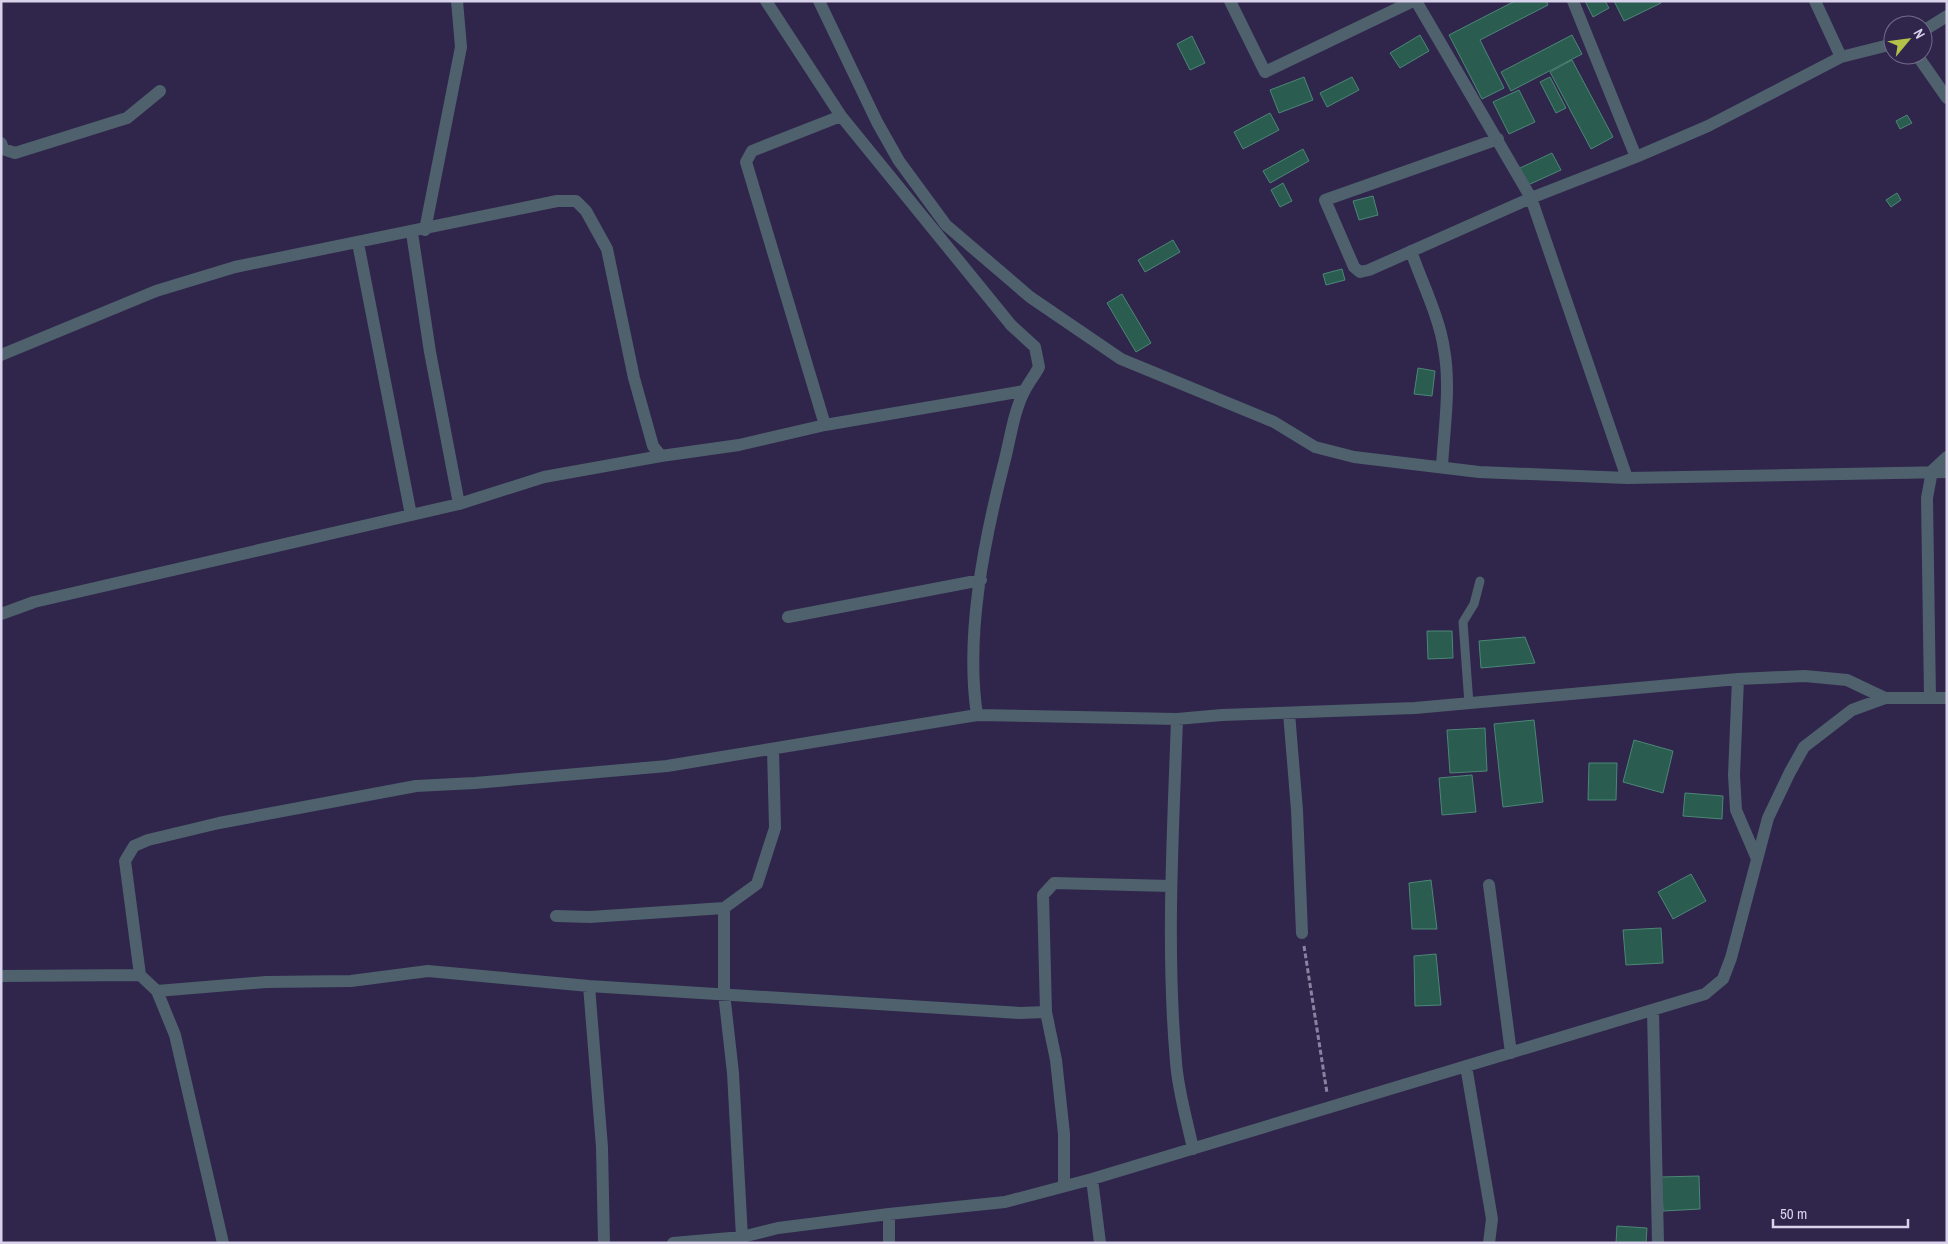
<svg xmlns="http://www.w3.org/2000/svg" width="1948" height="1244" viewBox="0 0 1948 1244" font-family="'Archivo Narrow',sans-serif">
<rect width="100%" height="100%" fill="#30254b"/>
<path fill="#2b5c50" stroke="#4b8777" d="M1515,1h31l2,4 -68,35 24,48 -22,11 -33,-64z
M1585,1h20l4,7 -16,9z
M1614,1h46l1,2 -37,18z
M1420,35l9,16 -29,17 -10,-15z
M1572,35l10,19 -71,37 -10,-19z
M1192,36l13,27 -15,7 -13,-26z
M1572,60l41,77 -22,12 -41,-77z
M1304,77l9,23 -34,13 -9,-23z
M1352,77l7,13 -32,17 -7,-14z
M1550,77l16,31 -10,5 -16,-31z
M1519,90l16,32 -26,12 -16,-32z
M1270,113l9,17 -36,19 -9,-17z
M1907,115l5,8 -12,6 -4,-8z
M1303,149l6,12 -39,22 -7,-12z
M1552,153l9,17 -33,15 -8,-17z
M1283,183l9,18 -12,6 -9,-17z
M1897,193l4,7 -10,7 -5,-7z
M1373,196l5,19 -19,5 -6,-19z
M1173,240l7,12 -35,20 -7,-12z
M1342,269l3,11 -19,5 -3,-11z
M1122,294l29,49 -15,9 -29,-49z
M1418,368l17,3 -3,25 -18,-2z
M1427,631h25l1,27 -25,1z
M1525,637l10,26 -54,5 -2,-27z
M1534,720l9,82 -40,5 -9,-83z
M1485,728l2,43 -37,2 -3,-43z
M1634,740l39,11 -10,42 -40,-11z
M1589,763h28l-1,37h-28z
M1472,775l4,37 -34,3 -3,-37z
M1685,793l38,3 -1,23 -39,-3z
M1691,874l15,27 -33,18 -15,-27z
M1431,880l6,49h-25l-3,-46z
M1661,928l2,35 -37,2 -3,-35z
M1436,954l5,51 -26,1 -1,-50z
M1699,1176l1,33 -37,2 -2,-34z
M1617,1226l30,2 -1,15h-30z"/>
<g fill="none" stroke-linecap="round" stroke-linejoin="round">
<path stroke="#8a82a1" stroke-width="3" stroke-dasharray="5 2.5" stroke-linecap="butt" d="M1304,946l23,147"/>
<path stroke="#4e616d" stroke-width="9" d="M1469,704l-6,-82 11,-18 6,-23"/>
<path stroke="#4e616d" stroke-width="12" d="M766,1l75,115 170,209 24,22 4,20c-4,8 -10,15 -14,23 -12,22 -15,52 -22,77 -19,75 -38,169 -26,248
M819,1l58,121 22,39 47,64 84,72 91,62 153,63 41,25 39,10 125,15 148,6 320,-6
M1230,1l35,71 148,-71
M1416,1l115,197 96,280
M1573,1l63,156
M1815,1l26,56
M1923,31l24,-15
M1917,55l30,43
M1498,139l-173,61 29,67 6,5 9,-2 162,-72 105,-41 72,-31 133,-69 52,-13
M1,143l2,6 12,4 112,-35 33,-27
M425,230l36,-183 -4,-46
M412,233l18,119 29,152
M358,243l53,272
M1411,251c11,32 28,65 33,98 7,38 0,79 -2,118
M1,355l155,-64 79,-24 322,-66h19l10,10 21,38 27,129 19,68 8,10 78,-11 86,-20 199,-34
M825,425l-79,-263 6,-11 89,-35
M1,614l33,-12 425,-98 85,-27 117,-21
M788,617l193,-37
M1738,679l-4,96 2,35 21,49
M1930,697l-3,-199 5,-27 15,-14
M1289,713l8,97 5,123
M1177,719c-4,115 -11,229 -1,343 2,29 11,58 17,87
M1489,885l22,168
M556,916l34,1 134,-9
M140,975l17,16 18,44 48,208
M1,976l139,-1 -15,-114 9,-15 14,-6 71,-17 197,-37 59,-3 192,-17 310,-51 200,4 45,-4 193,-7 323,-29 67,-3 42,4 38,18
M589,986l13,161 2,96
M157,991l109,-9 85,-1 77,-10 161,15 431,27 26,-1
M1653,1011l5,232
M1466,1066l26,153 -3,24
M1092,1179l8,64
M1064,1185v-51l-8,-74 -10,-48 -3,-117 11,-12 116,3
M742,1237l-9,-164 -9,-80v-85l33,-24 18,-56 -2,-79
M673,1243l69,-6 36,-9 111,-14 116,-12 87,-23 613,-185 18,-15 8,-21 37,-140 22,-46 14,-25 48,-37 33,-12h62
M889,1243v-29"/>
</g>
<rect width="1948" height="1244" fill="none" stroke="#d8d3eb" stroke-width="5"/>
<g transform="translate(1908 40) rotate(61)"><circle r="24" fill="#30254b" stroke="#736b8b"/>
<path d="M0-4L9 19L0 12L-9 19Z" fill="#b4c24a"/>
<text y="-8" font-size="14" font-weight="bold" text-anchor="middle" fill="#d8d3eb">N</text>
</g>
<path d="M1773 1219v8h135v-8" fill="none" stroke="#d8d3eb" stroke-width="2.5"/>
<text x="1780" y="1219" font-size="15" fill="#d8d3eb" stroke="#30254b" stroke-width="4" paint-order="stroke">50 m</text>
</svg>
